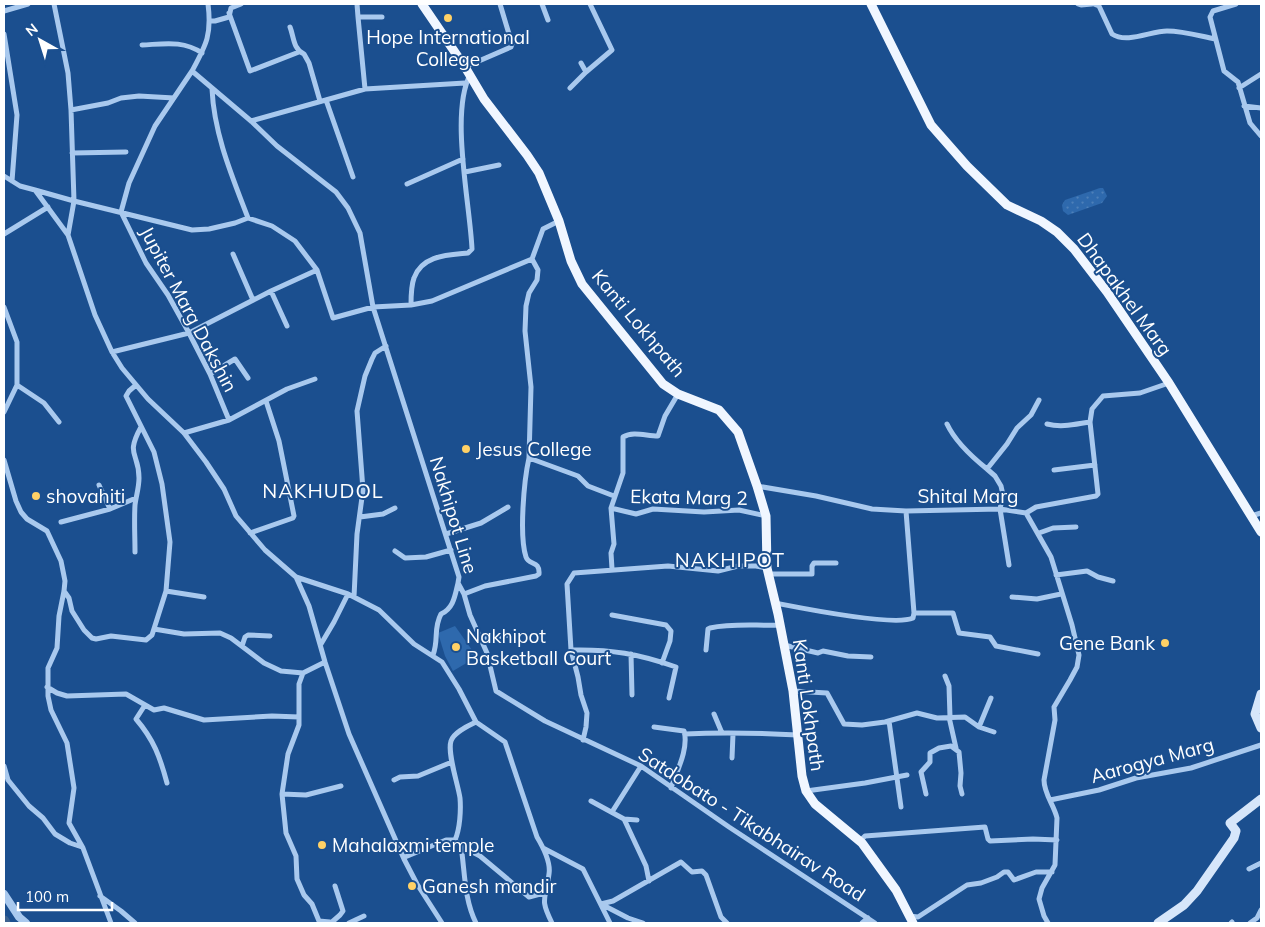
<svg xmlns="http://www.w3.org/2000/svg" width="1265" height="927" viewBox="0 0 1265 927" font-family="Mulish,sans-serif">
<defs>
<pattern id="grass-dots" width="8" height="8" patternUnits="userSpaceOnUse" patternTransform="scale(1.25)"><rect width="8" height="8" fill="#2e69ad"/><path d="M2 2h.1M6 6h.1" fill="none" stroke="#4d80b9" stroke-width="1.8" stroke-linecap="round"/></pattern>
</defs>
<rect width="100%" height="100%" fill="#1b4f8f"/>
<path fill="url(#grass-dots)" d="M1100,188h3l4,8 -5,7 -34,12 -5,-4 -1,-6 3,-5z"/>
<path fill="#2e69ad" d="M455,626l17,24 3,8 -22,13 -8,-15 -7,-23z"/>
<g fill="none" stroke-linecap="round" stroke-linejoin="round">
<path stroke="#3c6290" stroke-width="11" d="M4,921l1,2"/>
<path stroke="#a9c9ee" stroke-width="5" d="M54,4l14,69 3,37 3,91 -6,34
M208,4c4,31 -2,41 -16,67l59,50 26,25 59,46 12,16 12,25 13,74 38,-2 21,-4 100,-42
M357,4l1,13
M542,4l6,16
M1078,4l3,1 11,-1
M1094,4l5,2 13,28c15,10 39,-3 55,-3 16,0 33,5 48,8
M1236,4l-23,7 -3,6 14,54 14,11 12,41 11,13
M4,11l24,-7
M229,13l21,58 49,-19
M210,21h5l14,-4 2,-9 10,-4
M290,27c4,10 3,22 14,27l5,9 11,38
M4,34l13,81 -5,66
M142,45c22,-1 41,-5 60,8
M465,67l46,-20 1,-3 -12,-40
M192,71l-37,55 -26,57 -8,29 25,51 22,32 21,38 21,41 19,46
M586,72l26,-22 -22,-46
M570,88l16,-16 -5,-9
M1239,88l22,-14
M212,89c2,45 20,87 36,129
M365,89l-7,-72h24
M326,100l27,77
M1244,106l17,2
M71,110l37,-7 13,-5 18,-2 35,2
M251,121l114,-32 100,-6
M72,153l54,-1
M465,172l34,-7
M4,176l16,10 15,4 33,45 27,80 17,37 10,16 26,31 36,34 22,29 18,27 12,27 29,34 31,27 52,17 31,16 35,34 28,18 17,27 17,33 29,20 32,95c6,10 14,25 12,37 -3,26 -10,23 3,49
M407,184l56,-25
M35,190l39,11 118,29 17,-1 26,-6 13,-5 24,8 23,15 22,29 16,48 40,-11 86,270 -1,6 6,11 6,21 17,38 9,38 49,30 96,45 88,61 146,96
M559,221l-16,8 -11,30 6,11 -1,10 -8,13 -3,13 -1,25 6,56 -2,71 49,18 10,10 26,10
M4,234l44,-27
M233,254l20,46
M271,291l16,35
M411,305c0,-8 0,-19 3,-27 8,-23 34,-23 54,-25l4,-4c-2,-45 -22,-136 -2,-174
M4,307l13,35v43l-13,27
M112,352l77,-19 82,-42 46,-21
M210,374l25,-15 13,19
M17,385l27,18 15,19
M947,424c8,17 25,33 40,45
M1047,424c15,4 29,0 43,-2
M184,433l45,-13 58,-31 28,-10
M4,460l12,41 5,11 6,7 20,12 14,30 4,20 -1,10 -5,25 -2,32 -9,20v28l3,14 16,33 7,45 -5,35 14,25 28,75
M1054,470l41,-5
M99,485l11,24
M757,486l59,10 56,13 34,2 94,-2 26,4 10,-6 60,-11 2,-2 -8,-72 2,-13 11,-13 37,-3 29,-10
M611,508l25,6 17,-5 51,3 35,-2 27,6
M906,511l8,102
M1026,513l25,44 21,68 7,30 -2,12 -7,13 -16,27 1,13 -11,60c0,14 10,25 13,38l-2,47 -13,23 -3,11 5,17 4,7
M1251,516l10,-3
M360,517l23,-3 12,-6
M61,522l49,-13 26,-11
M250,533l43,-15 1,-2 -15,-75 -13,-40
M1039,533l14,-5 23,-1
M446,534l35,-11 27,-16
M395,551l10,7 21,-1 25,-7
M135,552c0,-16 -1,-31 0,-47 1,-9 4,-17 4,-27 0,-26 -14,-22 2,-51
M1009,565l-9,-56 3,-14 -2,-9 -6,-10 -8,-7 20,-25 10,-16 14,-13 8,-15
M612,569l-1,-16 3,-9 -3,-36 12,-35v-36c10,-6 23,-1 35,-1l7,-20 13,-22
M768,574h44v-8l2,-3h22
M1056,575l31,-4 11,6 15,4
M296,577l13,29 16,56 24,72 55,125 13,25 25,39
M64,591l5,7 3,13 12,19 8,8 4,1 15,-3 35,4 6,-5 14,-44 4,-49 -8,-58 -8,-32 -28,-56 3,-5 7,-6
M166,591l38,6
M464,594l21,-8 51,-10 3,-2c1,-14 -10,-8 -13,-17 -7,-21 -2,-77 3,-99
M354,597l3,-63 6,-44 -6,-79 8,-35 7,-17 3,-6 11,-7
M1012,597l25,2 24,-5
M775,603c26,5 119,24 138,15l1,-5
M914,613h39l6,20 31,4 6,9 42,8
M612,615l54,10 5,6 -1,10 -8,22
M154,629l30,5 36,-1 11,5 33,25 17,8 22,2 22,-11
M481,639l29,-4
M321,644l13,-22 14,-28
M784,645l34,8 5,-2 25,5 23,1
M242,646l3,-9 3,-2 22,1
M571,650c40,-1 68,4 105,17l-7,31
M706,650l2,-21 2,-1c23,-5 47,-2 70,-3
M631,654l1,41
M433,655c6,-16 0,-26 8,-41 13,-6 14,-19 17,-31
M303,673l-4,11v41l-11,29 -6,40 4,39 10,23 1,23 7,16 8,9 7,17 11,1 3,1
M945,676l4,10 1,31
M47,687l10,6 10,3 59,-2 28,16 10,-2 40,12 68,-4 27,1
M793,691l34,2 17,31 18,1 23,-3 32,-9 20,5 28,-1 14,10 15,5
M145,705l-9,14c18,21 24,38 31,64
M714,714l8,19
M949,717l7,31
M889,721l12,86
M654,727l30,4c5,17 -7,40 -13,57
M979,727l12,-29
M685,734c38,-2 76,-1 113,1
M583,740l3,-13 1,-14 -6,-18 -3,-18 -7,-27 -4,-66 7,-11 94,-7 50,5 20,-5h18l11,2
M732,758l1,-24
M4,766l4,14 21,26 14,12 12,16 15,9 12,4
M394,780l6,-3 18,-1 34,-14
M806,791l59,-8 42,-8
M282,794l24,1 35,-9
M926,794l-5,-22 9,-10v-9l9,-5 12,-2 8,6 2,21 -1,13 2,8
M1050,800l49,-10 37,-12 55,-10 70,-23
M591,801l33,18 13,1
M612,812l29,-46
M624,819l22,47 3,15
M455,840c5,-11 6,-30 5,-42 -2,-14 -13,-45 -9,-57 3,-9 17,-15 25,-19
M862,843v-4l3,-3 120,-9 3,12 2,2 43,-2 24,1
M461,846c4,26 3,53 15,77
M543,848l40,21 27,54
M405,857l41,-17h9l6,6 19,10 49,41 15,-4
M1249,869l12,-6
M100,896l21,15 14,12
M601,904l12,-3 68,-39 11,10 10,-1 4,4 15,42 6,6
M601,904l27,14 15,5
M909,916l9,1 49,-32 14,-2 16,-6 7,-5h4l6,8 22,-8h16
M332,922l8,-7 3,-4 -8,-25
M349,923l15,-7
M862,923l6,-5
M1231,923l1,-1
M1250,923l7,-5 4,-8"/>
<path stroke="#a9c9ee" stroke-width="8" d="M4,894l15,23 7,6"/>
<path stroke="#d6e6fa" stroke-width="9" d="M1261,694l-6,20 6,14
M1158,923l26,-18 13,-14 37,-53 2,-7 -6,-8 31,-24"/>
<path stroke="#f0f6ff" stroke-width="9" d="M422,4l43,63 19,32 43,56 12,18 20,48 12,40 11,23 81,100 15,10 41,16 19,22 19,54 9,30 1,52 11,46 15,77 9,85 4,15 9,13 47,39 34,47 17,33
M871,4l60,121 36,41 40,39 34,16 16,11 17,17 33,43 62,91 92,149"/>
</g>
<g fill="#ffd166" stroke="#1b4f8f" stroke-width="2">
<circle cx="448" cy="18" r="5"/>
<circle cx="466" cy="449" r="5"/>
<circle cx="36" cy="496" r="5"/>
<circle cx="1165" cy="643" r="5"/>
<circle cx="456" cy="647" r="5"/>
<circle cx="322" cy="845" r="5"/>
<circle cx="412" cy="886" r="5"/>
</g>
<g text-anchor="middle" dominant-baseline="central" stroke-width="4" stroke-linejoin="round" paint-order="stroke">
<g font-size="19" fill="#fff" stroke="#1b4f8f" text-anchor="start">
<text x="448" y="37" text-anchor="middle">Hope International<tspan x="448" dy="22">College</tspan></text>
<text x="476" y="449">Jesus College</text>
<text x="46" y="496">shovahiti</text>
<text x="466" y="636">Nakhipot<tspan x="466" dy="22">Basketball Court</tspan></text>
<text x="1155" y="643" text-anchor="end">Gene Bank</text>
<text x="332" y="845">Mahalaxmi temple</text>
<text x="422" y="886">Ganesh mandir</text>
</g>
<g font-size="19" fill="#fff" stroke="#1b4f8f">
<text transform="translate(1125 294) rotate(54)">Dhapakhel Marg</text>
<text transform="translate(189 309) rotate(62)">Jupiter Marg Dakshin</text>
<text transform="translate(639 323) rotate(50)">Kanti Lokhpath</text>
<text x="968" y="496">Shital Marg</text>
<text transform="translate(689 497) rotate(1)">Ekata Marg 2</text>
<text transform="translate(454 515) rotate(73)">Nakhipot Line</text>
<text transform="translate(809 705) rotate(82)">Kanti Lokhpath</text>
<text transform="translate(1152 760) rotate(-15)">Aarogya Marg</text>
<text transform="translate(752 824) rotate(33)">Satdobato - Tikabhairav Road</text>
</g>
<g font-size="20" letter-spacing="1" fill="#fff" stroke="#1b4f8f">
<text x="323" y="490">NAKHUDOL</text>
<text x="730" y="559">NAKHIPOT</text>
</g>
</g>
<rect width="1265" height="927" fill="none" stroke="#ffffff" stroke-width="10"/>
<g transform="translate(40 40) rotate(321)" stroke="#1b4f8f" stroke-width="4" paint-order="stroke">
<path d="M0-4L9 19L0 12L-9 19Z" fill="#ffffff"/>
<text y="-8" font-size="14" font-weight="bold" text-anchor="middle" fill="#ffffff">N</text>
</g>
<path d="M18 902v8h94v-8" fill="none" stroke="#ffffff" stroke-width="2.5"/>
<text x="25" y="902" font-size="15" fill="#ffffff" stroke="#1b4f8f" stroke-width="4" paint-order="stroke">100 m</text>
</svg>
